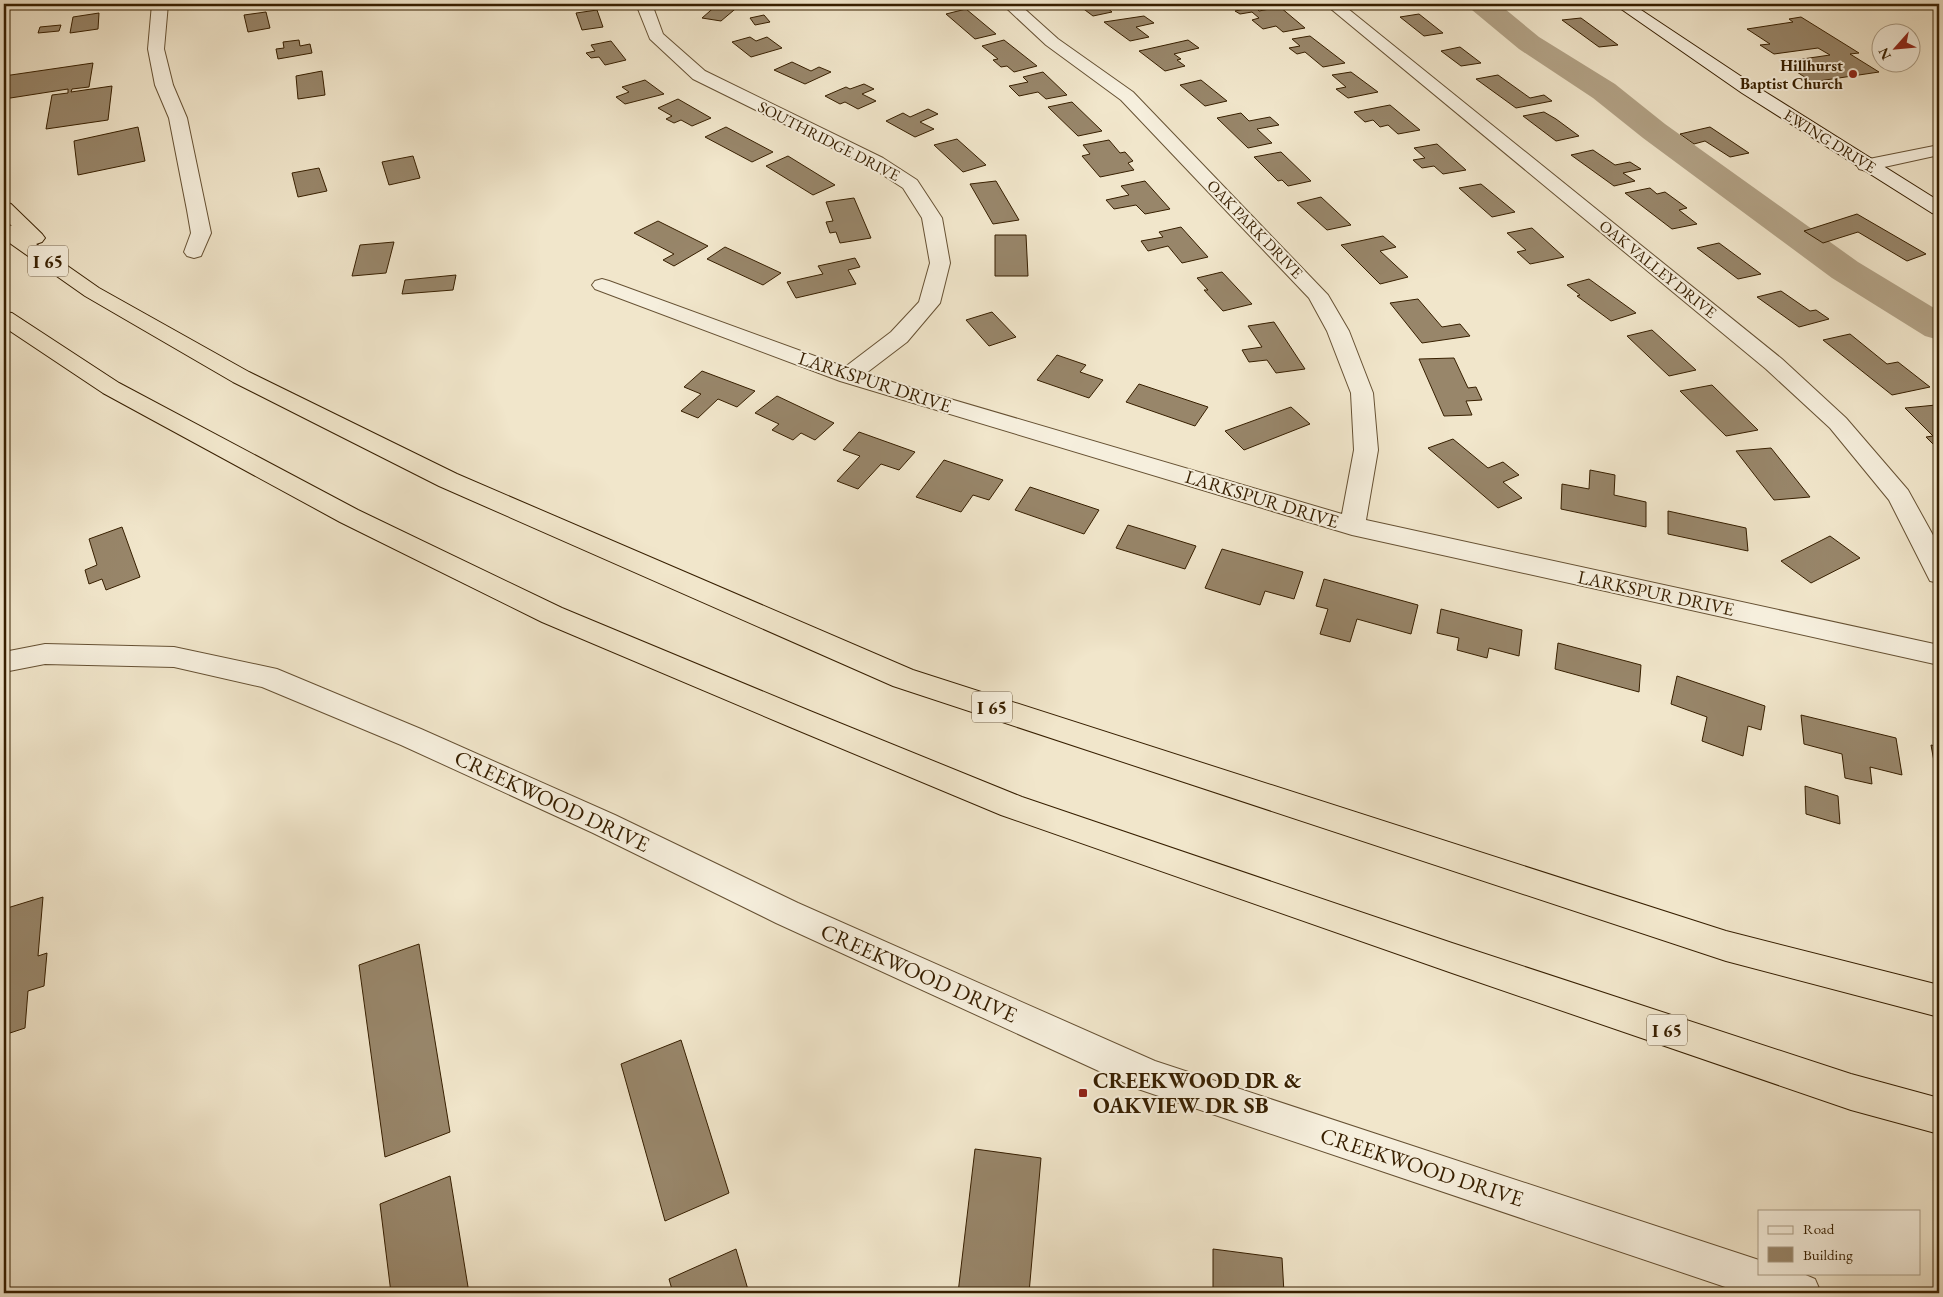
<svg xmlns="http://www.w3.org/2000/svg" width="1943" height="1297" viewBox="0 0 1943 1297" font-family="'EB Garamond',serif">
<rect width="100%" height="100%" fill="#f1e6cb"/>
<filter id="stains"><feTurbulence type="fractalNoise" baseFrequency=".004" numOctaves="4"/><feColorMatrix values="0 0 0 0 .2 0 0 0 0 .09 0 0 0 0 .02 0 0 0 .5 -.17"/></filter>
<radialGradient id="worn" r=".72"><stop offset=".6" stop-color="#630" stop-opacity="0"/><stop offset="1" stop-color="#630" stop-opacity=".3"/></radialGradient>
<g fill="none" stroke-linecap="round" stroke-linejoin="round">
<path fill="#b2a286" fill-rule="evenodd" d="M1468,4h31l40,33 76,47 50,40 193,138 81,49v29l-14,-4 -93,-58 -189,-140 -50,-40 -74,-49 -47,-39z"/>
</g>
<path fill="#98866a" stroke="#371f00" d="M718,4l22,1 -19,16 -19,-3z
M1077,4h35l-7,2 7,6 -19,4z
M1255,7l4,4 21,-4 25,21 -22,4 -7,-6 -13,3 -11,-9 7,-2 -7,-6 -12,2 -5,-3z
M966,9l30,25 -21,5 -29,-25z
M597,10l6,17 -21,3 -6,-17z
M266,12l4,16 -22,4 -4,-17z
M99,13l-1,16 -28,4 3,-16z
M1419,14l24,19 -19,3 -24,-19z
M764,15l6,7 -15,3 -5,-7z
M1144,16l10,7 -18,4 13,10 -19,4 -26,-19z
M1801,17l58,36 -9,1 29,18 -67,10 -30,-20 48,-7 -12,-7 -44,6 -14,-9 10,-1 -23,-15 46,-7 -4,-3z
M1581,18l37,27 -19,2 -37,-27z
M61,25l-2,6 -21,2 2,-6z
M1310,36l35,27 -22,4 -18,-15 -8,2 -8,-6 11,-2 -8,-7z
M750,37l6,4 11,-4 15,11 -31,9 -19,-15z
M299,40l1,6 10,-2 2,9 -34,6 -2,-10 8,-1 -1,-6z
M1004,40l33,26 -23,6 -7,-6 -6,1 -8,-7 5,-1 -16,-13z
M1188,40l11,8 -25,6 7,5 -4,1 8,6 -20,5 -26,-20z
M611,41l15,19 -21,5 -6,-8 -8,1 -5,-5 9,-2 -4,-6z
M1460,47l21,16 -20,3 -20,-15z
M792,62l19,9 8,-4 12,5 -26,12 -31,-14z
M93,63l-4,24 -17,2 -1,3 41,-6 -4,34 -62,9 6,-34 16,-2v-4l-64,10v-23z
M322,71l3,24 -27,4 -2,-23z
M1043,72l24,23 -21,4 -8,-7 -19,4 -10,-10 19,-4 -5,-5z
M1351,72l27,20 -30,6 -12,-9 10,-2 -14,-12z
M1498,75l32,23 14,-3 8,6 -36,7 -40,-29z
M645,80l19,14 -39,10 -9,-7 13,-5 -7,-5z
M1201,80l26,21 -22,5 -25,-21z
M864,84l10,5 -12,5 14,7 -18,8 -13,-7 -5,2 -15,-8 21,-9 4,2z
M678,99l33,19 -19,8 -11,-6 -7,3 -8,-4 6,-3 -14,-8z
M1072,102l30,29 -24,5 -30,-29z
M1390,105l30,25 -22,4 -10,-9 -8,2 -7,-7 -8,2 -11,-10z
M928,109l10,5 -18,8 14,7 -19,8 -29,-16 17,-8 7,4z
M1544,112l12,7 23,17 -23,5 -33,-25z
M1241,113l8,8 21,-4 9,8 -22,4 15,14 -24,5 -31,-30z
M138,127l7,34 -67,14 -4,-34z
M726,127l47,25 -21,10 -47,-25z
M1710,127l39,26 -19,4 -25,-16 -11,3 -14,-10z
M957,139l29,26 -23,7 -29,-27z
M1109,140l11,13 5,-1 8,9 -5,2 6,7 -34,7 -18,-21 8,-2 -7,-9z
M1437,144l29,26 -23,4 -9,-8 -12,2 -9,-8 12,-2 -11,-10z
M1593,150l22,15 15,-3 11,7 -18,4 12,8 -21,5 -43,-31z
M1281,152l30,29 -23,5 -6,-6 -4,1 -24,-24z
M413,156l7,22 -31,7 -7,-23z
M788,156l47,29 -22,10 -47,-29z
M319,168l8,23 -29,6 -6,-24z
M996,181l23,39 -26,4 -23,-40z
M1145,181l25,28 -25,5 -9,-9 -22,4 -8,-9 23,-5 -8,-9z
M1481,184l34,28 -23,5 -33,-29z
M1650,188l7,6 8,-2 22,16 -8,2 18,14 -25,5 -47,-36z
M1321,197l30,28 -24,5 -30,-27z
M854,198l17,40 -31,5 -4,-11 -6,1 -4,-11 7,-1 -7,-19z
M1857,214l69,40 -19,7 -49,-29 -35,11 -19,-12z
M658,221l50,25 -34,20 -11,-6 11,-6 -40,-21z
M1181,227l27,30 -26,6 -14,-17 -20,5 -7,-10 22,-4 -4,-5z
M1532,228l32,29 -34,7 -13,-12 9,-2 -19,-17z
M995,235h31l2,41h-33z
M1383,236l13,11 -16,4 28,26 -28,7 -39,-39z
M394,242l-8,31 -34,3 8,-31z
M1719,243l42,31 -23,5 -41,-31z
M725,247l56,26 -18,12 -56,-26z
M855,258l5,9 -12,3 8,14 -60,14 -9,-16 36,-8 -5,-8z
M1222,272l30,32 -29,7 -19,-21h4l-11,-12z
M456,275l-3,15 -51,4 3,-14z
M1589,279l47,34 -25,8 -34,-25 3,-1 -13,-10z
M1781,291l29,20 6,-1 13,9 -30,8 -42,-30z
M1418,299l24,28 18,-3 10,12 -48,7 -32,-40z
M992,312l24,25 -27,9 -23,-26z
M1274,322l31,47 -29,4 -9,-13 -18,2 -7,-12 20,-3 -14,-21z
M1652,330l44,40 -27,6 -42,-40z
M1850,334l37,30 11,-2 32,25 -38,8 -69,-55z
M1057,355l29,10 -6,7 23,8 -14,18 -52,-18z
M1454,358l14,30 8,-1 6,13 -16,1 6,14 -28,1 -25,-57z
M702,371l53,20 -18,16 -19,-8 -20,19 -17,-7 20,-17 -17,-7z
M1139,384l69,23 -13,19 -69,-24z
M1712,385l46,45 -32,6 -46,-45z
M777,396l57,27 -19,17 -14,-7 -8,7 -21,-10 7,-6 -24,-11z
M1936,405l3,3v42l-13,-13 7,-1 -28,-28z
M1291,407l19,17 -66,26 -19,-19z
M859,432l56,20 -16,18 -18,-6 -23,25 -21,-8 23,-25 -17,-6z
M1453,439l35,29 15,-6 16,13 -16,7 19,16 -24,10 -70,-60z
M1771,448l39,49 -36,3 -38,-49z
M944,460l59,20 -14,20 -16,-5 -12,17 -45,-15z
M1590,470l25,5 -1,20 32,7v25l-85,-18 1,-25 27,5z
M1030,487l69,23 -15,24 -69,-24z
M1668,511l78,17 2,23 -80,-17z
M1128,525l68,21 -11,23 -69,-21z
M122,527l18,50 -34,13 -4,-11 -13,5 -4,-14 12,-5 -8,-26z
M1830,536l30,22 -49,25 -30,-22z
M1222,549l81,23 -9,27 -29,-8 -5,14 -55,-17z
M1324,579l94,26 -7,29 -54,-15 -7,23 -30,-8 8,-25 -12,-3z
M1441,609l81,21 -3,26 -30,-8 -2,10 -30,-8 2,-12 -22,-5z
M1558,643l83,22 -2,27 -84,-23z
M1677,676l88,30 -4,24 -13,-4 -5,30 -41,-15 5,-24 -36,-13z
M1801,715l95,23 6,37 -32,-8 2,17 -27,-6 -3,-24 -38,-10z
M1931,745l8,2v32l-2,-1z
M1805,786l33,10 2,28 -34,-10z
M43,897l-5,59 9,-3 -3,33 -16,5 -3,37 -21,7v-126z
M419,944l31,188 -65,25 -26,-192z
M681,1040l48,153 -64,28 -44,-157z
M975,1149l66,9 -12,135h-71z
M450,1176l19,117h-78l-11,-89z
M736,1249l13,44h-76l-4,-14z
M1213,1249l69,9 2,35h-71z"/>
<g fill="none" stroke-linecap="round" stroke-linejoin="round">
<g stroke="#665133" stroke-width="2">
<path id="street" d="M152,4h16l-4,45 9,36 14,33 24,115 -10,23 -7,2 -7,-2 -3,-4 7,-19 -4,-23 -18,-92 -14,-33 -7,-36z
M636,4h16l11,30 42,37 178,87 34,22 25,38 8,45 -10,40 -33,39 -42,32 477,140 12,-64 -3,-57 -24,-62 -18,-33 -188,-198 -75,-55 -44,-41h17l39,35 75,53 195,203 21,36 24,62 5,57 -12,70 573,125v20l-587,-130 -512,-154 -245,-92 -3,-4 3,-4 7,-2 7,2 236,86 46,-35 28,-30 11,-39 -8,-45 -19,-30 -34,-22 -176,-87 -43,-40z
M1325,4h17l440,355 64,59 62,72 31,56v37l-9,-2 -41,-81 -59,-72 -64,-59z
M1939,145v10l-73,16 -7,-2 -2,-4 2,-4z
M45,644l129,3 103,22 144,60 194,86 183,88 357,158 604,199v13h42l14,6 6,14h-78l-605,-204 -362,-166 -183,-90 -192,-88 -139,-58 -88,-20 -129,-3 -41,8v-20z"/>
</g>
<g stroke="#371f00" stroke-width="2">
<path id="secondary" d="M1614,4h18l122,81 185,116v14l-7,-2 -190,-120z"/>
</g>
<g stroke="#371f00" stroke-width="2">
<path id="highway" d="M4,202l7,2 31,30 3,4 -3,4 -6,2 63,44 150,84 208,102 456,196 813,261 213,54v32l-213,-56 -833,-275 -454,-200 -206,-104 -148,-86 -81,-57v-15l8,2 -8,-7z
M4,312l8,1 107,70 239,127 204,98 248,103 212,86 430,146 399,131 88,24v36l-88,-24 -399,-137 -451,-158 -211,-88 -248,-105 -202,-100 -237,-129 -99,-66z"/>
</g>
<use href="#street" fill="#f6efdd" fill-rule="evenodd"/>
<use href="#secondary" fill="#f6efdd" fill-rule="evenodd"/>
<use href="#highway" fill="#f1e6cb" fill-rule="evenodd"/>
</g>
<g fill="#8f2418" stroke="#f6efdd" stroke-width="2">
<circle cx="1853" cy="74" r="5"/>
<rect x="1078" y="1088" width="10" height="10" rx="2.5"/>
</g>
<g text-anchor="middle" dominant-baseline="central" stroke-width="4" stroke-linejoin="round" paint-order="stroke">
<g font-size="16" font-weight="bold" fill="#371f00" stroke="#f6efdd" text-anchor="end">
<text x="1843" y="65">Hillhurst<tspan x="1843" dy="18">Baptist Church</tspan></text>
</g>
<g font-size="16" fill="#371f00" stroke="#f6efdd">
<text transform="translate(829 141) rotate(27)">SOUTHRIDGE DRIVE</text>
<text transform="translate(1830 141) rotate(32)">EWING DRIVE</text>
<text transform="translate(1255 229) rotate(46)">OAK PARK DRIVE</text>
<text transform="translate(1658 269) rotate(39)">OAK VALLEY DRIVE</text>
</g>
<g fill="#f6efdd" stroke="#705d42" stroke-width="1">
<rect x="28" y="245.5" width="40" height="31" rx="4"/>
<rect x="972" y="691.5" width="40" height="31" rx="4"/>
<rect x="1647" y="1014.5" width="40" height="31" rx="4"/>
</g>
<g font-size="18" font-weight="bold" fill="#371f00">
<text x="48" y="261">I 65</text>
<text x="992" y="707">I 65</text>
<text x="1667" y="1030">I 65</text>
</g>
<g font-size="19" fill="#371f00" stroke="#f6efdd">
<text transform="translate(875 382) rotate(18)">LARKSPUR DRIVE</text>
<text transform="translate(1262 499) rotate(17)">LARKSPUR DRIVE</text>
<text transform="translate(1656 593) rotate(12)">LARKSPUR DRIVE</text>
</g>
<g font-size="22" fill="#371f00" stroke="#f6efdd">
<text transform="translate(552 801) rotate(25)">CREEKWOOD DRIVE</text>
<text transform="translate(919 973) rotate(24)">CREEKWOOD DRIVE</text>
<text transform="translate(1422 1167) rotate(18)">CREEKWOOD DRIVE</text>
</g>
<g font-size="22" font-weight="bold" fill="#371f00" stroke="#f6efdd" text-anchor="start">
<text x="1093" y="1080">CREEKWOOD DR &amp;<tspan x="1093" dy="25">OAKVIEW DR SB</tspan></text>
</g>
</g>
<rect width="1943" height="1297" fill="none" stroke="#f1e6cb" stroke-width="20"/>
<rect x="5" y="5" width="1933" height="1287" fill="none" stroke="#371f00" stroke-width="2.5"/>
<rect x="10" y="10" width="1923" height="1277" fill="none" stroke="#371f00"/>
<rect x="1758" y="1210" width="162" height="65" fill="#f6efdd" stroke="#aa9c85"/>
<rect x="1768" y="1226" width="25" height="8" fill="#f6efdd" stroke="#aa9c85"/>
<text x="1803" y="1234" font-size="15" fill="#371f00">Road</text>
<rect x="1768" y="1247" width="25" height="15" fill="#98866a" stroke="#aa9c85"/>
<text x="1803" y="1260" font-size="15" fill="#371f00">Building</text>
<g transform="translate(1896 48) rotate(243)"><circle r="24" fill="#f6efdd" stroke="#aa9c85"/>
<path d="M0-4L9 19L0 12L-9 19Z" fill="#8f2418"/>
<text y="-8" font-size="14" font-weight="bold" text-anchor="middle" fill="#371f00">N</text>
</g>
<rect width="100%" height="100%" filter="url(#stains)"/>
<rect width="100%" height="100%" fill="url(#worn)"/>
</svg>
